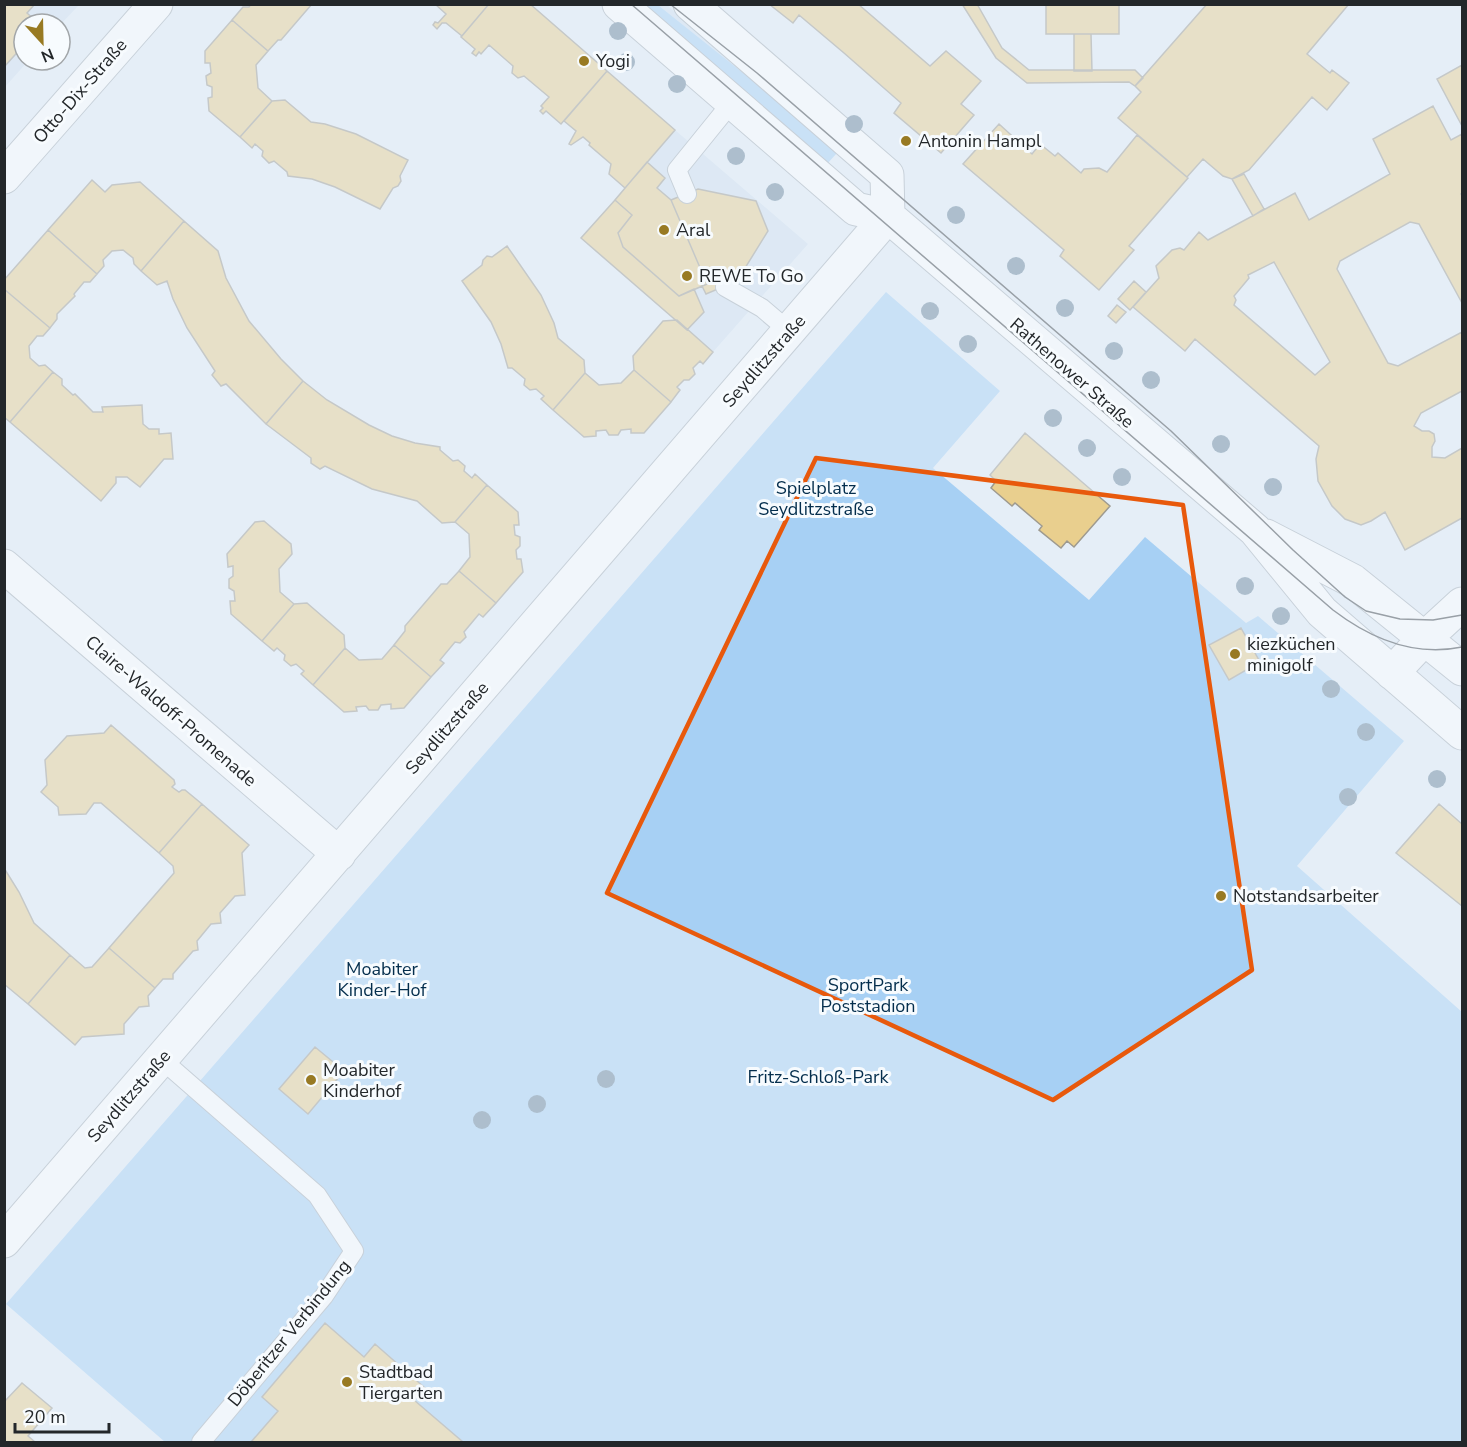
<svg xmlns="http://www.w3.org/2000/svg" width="1467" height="1447" viewBox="0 0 1467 1447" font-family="'Nunito Sans',sans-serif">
<rect width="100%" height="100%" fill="#e5eef7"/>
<path fill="#d2e1ef" d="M5,5h74l-19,20 -36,-1v36h5l-24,27z
M658,5h9l71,64z
M675,130l133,114 -95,108 -132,-114z"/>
<path fill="#a7d0f4" d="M642,5h16l104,83 75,65 -10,11z
M886,292l114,99 -67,77 156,132 56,-63 101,86 12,-7 146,125 -107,125 165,146v430h-1297l-159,-138z"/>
<path fill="#e9cf8e" stroke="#9e9a8f" stroke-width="1.5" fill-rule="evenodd" d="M4,4h31l-8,9 12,11h-15v21l-20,22z
M251,4h61l-31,36h-3l-10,11 -36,-31 11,-13h6z
M435,4h54l-27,32 -16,-13h-4l-5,6 -4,-4 2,-3 3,1 8,-9z
M489,4h41l77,67 -46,53 -15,-13 -3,3 -3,-3 3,-3 -2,-2 8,-9 -25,-21 -6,2 -6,-5 1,-7 -24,-21 -8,9 -2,-2 -3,4 -4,-3 3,-4 -14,-12z
M769,4h89l72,62 16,-15 35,30 -20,23 13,11 -33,38 -47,-40 7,-10 -57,-50 -45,-38 -6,8z
M962,4h15l25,44 27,22h106l8,8 -8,8 -6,-4 -102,1 -31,-25z
M1046,4h73v30h-73z
M1207,4h142l-42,50 23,19 2,-3 17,13 -22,27 -15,-13 -63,73 -17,9 -9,-3 -20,-17 -16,18 -69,-59 23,-26 -6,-6z
M232,20l36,31 -12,14 2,23 14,13 -32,36 -31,-26 -1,-13 4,-1v-10l-5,-2 -1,-9 5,-3 -1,-10h-5v-12z
M1074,34h17l1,37h-18z
M1462,65v61l-25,-47z
M607,71l68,59 -50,58 -16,-14 2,-10 -22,-19 1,-2 -7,-6 -12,8 -2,-1 7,-13 -12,-10z
M285,100l26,22 14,2 31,10 52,26 -8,16 1,5 -3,5 -5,2 -13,21 -45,-22 -23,-8 -24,-3 -1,-4 -13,-11 -5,2 -7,-7 1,-5 -8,-7 -3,4 -12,-11 32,-36z
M1433,106l18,34 11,-6v59l-1,1 1,2v107l-43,-79 -9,-2 -70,39 -3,8 51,94 10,3 64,-34v59l-41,22 -7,13 8,5h7l5,3 1,7 -3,6v10l13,1 17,-10v70l-57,32 -20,-38 -14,9 -10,4 -16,-6 -13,-13 -14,-25 -2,-22 3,-13 -124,-107 -10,12 -52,-44 26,-29 -3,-12 16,-16 8,-2 4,2 15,-18 9,8 87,-47 14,27 81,-46 -17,-35zM1274,262l56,100 -15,13 -81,-70 2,-5 -2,-4 15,-18 -1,-3z
M999,124l33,30 8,-10 15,12 3,-3 23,20 3,-4 15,-1 8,4 30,-37 51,43 -59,68 5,4 -35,40 -39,-34 4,-6 -101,-86z
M647,162l18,16 -8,10 14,12 36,84 -28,12 -56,-49 -5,-14 14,-18 -17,-15z
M1244,174l20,35 -11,7 -21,-37z
M92,180l13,12 7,-7 28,-3 44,39 -43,50 -7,-7 -1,-6 -10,-8 -11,1 -9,9 1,6 -7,8 -49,-44z
M698,189l58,12 12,30 -31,50 -31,13 -4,-8 5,-2 -36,-84z
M615,200l17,15 -14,18 5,14 56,49 15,-7 10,23 -17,18 -106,-92z
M184,221l34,30 8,27 23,43 32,38 22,22 -37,43 -40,-40 -5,2 -9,-11 3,-4 -28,-43 -14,-29 -6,-18 -10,4 -16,-14z
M48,230l49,44 -7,8h-6l-10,12 1,2 -18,18v5l-7,9 -46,-39v-9z
M507,246l34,49 13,28 4,15 26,22 1,13 -32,37 -12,-11 3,-3 -8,-7 -6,1 -6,-5 1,-6 -13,-11h-4l-7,-24 -10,-22 -29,-41 20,-16 1,-5 4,-4 5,1z
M1134,281l12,11 -16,18 -12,-11z
M4,289l46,39 -7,8h-6l-8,10 1,12 9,8 6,-1 8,7 -43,50 -6,-5z
M1117,305l9,7 -10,11 -8,-7z
M677,320l36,32 -10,12 -3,-3 -7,7 2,6 -6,6h-5l-7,7 3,3 -9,12 -37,-32 -1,-14 30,-35z
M634,370l37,32 -27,31h-13v-4l-10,1 -3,5h-9l-3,-5 -10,1v5l-12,1 -31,-27 32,-37 14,12 22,-2z
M53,372l9,7v6l11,10 2,-1 18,18h10l-1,-5 40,-2 1,19 6,5h10v5l12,-1 2,26h-9l-24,28 -13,-10h-11v6l-15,18 -91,-79z
M303,381l24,19 42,25 23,11 23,7 25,4v3l13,11 5,-1 7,6 -1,5 8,7 3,-4 12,11 -32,37 -13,1 -25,-22 -45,-12 -47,-23 -5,3 -9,-6v-5l-45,-34z
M1025,433l85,73 -36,41 -7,-6 -6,7 -22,-18 3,-4 -27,-23 -3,3 -21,-18 5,-7 -6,-6z
M487,485l31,27 1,13h-5l1,10 5,2v9l-4,4 1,9h4l2,13 -27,31 -37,-32 11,-14 -1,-23 -14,-12z
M264,521l27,23 1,10 -13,15 1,23 14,12 -32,37 -31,-27 -1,-13h5l-1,-10 -5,-3v-9l4,-3v-10l-5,1 -1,-13 28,-32z
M459,571l37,32 -13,14 -4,-3 -15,18 2,5 -6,6 -5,-1 -15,18 4,3 -13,14 -37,-32 11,-14v-5l36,-42h6z
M307,603l37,32 1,13 -32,37 -12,-11 3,-3 -8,-7 -5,2 -7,-6 1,-5 -8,-7 -3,3 -12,-10 32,-37z
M1241,628l19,34 -31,18 -20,-35z
M394,645l37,32 -27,31 -13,1v-5l-10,1 -3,5h-9l-3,-4 -10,1 1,4 -13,1 -31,-27 32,-37 14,12 23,-1z
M111,725l63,55 1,4 -3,3 7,5 3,-2h3l17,14 -43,49 -58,-50h-7l-8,11 -27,1 -1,-8 -17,-15 6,-7 -2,-25 22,-24 37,-3z
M202,804l47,41 -7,8 3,42 -10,1 -15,17 1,10 -10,1 -14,17 1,9 -5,1 -20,23v5h-10l-8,9 -46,-40 65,-75 -1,-7 -14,-13z
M1439,804l23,20v82l-66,-53z
M4,868l15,24 15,31 36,32 -42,49 -24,-20z
M109,948l46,40 -7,8 1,10 -10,1 -15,17v10l-42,3 -7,8 -47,-41 42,-49 15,13 7,-1z
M315,1047l29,24 -36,43 -29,-25z
M325,1323l39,34 11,-13 50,44 -11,12 49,42h-212l27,-31 -16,-14z
M22,1383l30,25 -24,28 7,6h-31v-40z"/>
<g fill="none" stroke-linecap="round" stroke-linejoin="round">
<g stroke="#a4adb5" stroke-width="20">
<path id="lane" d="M687,194l-10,-24 55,-68
M725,287l37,21 27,23
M161,1059l156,136 37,56 -30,45 -123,146"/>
</g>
<g stroke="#a4adb5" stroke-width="35">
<path id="street" d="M4,177l152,-173
M4,566l335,288
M4,1241l884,-1025"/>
</g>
<g stroke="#a4adb5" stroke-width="35">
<path id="secondary" d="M619,4l237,205 32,7 367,314 67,82 140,121
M690,4l197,171 1,41
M1266,536l87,45 109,88
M1392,673l33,-35 37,-34"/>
</g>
<use href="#lane" stroke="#fff" stroke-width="18"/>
<use href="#street" stroke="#fff" stroke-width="33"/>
<use href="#secondary" stroke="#fff" stroke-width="33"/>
<path stroke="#3c4145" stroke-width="1.5" d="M631,4l702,606c38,29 81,47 129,37
M670,4l87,69 414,358 122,119 52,47 21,14 34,8 33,1 29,-5"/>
</g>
<g fill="#69849a">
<circle cx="618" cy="31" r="9"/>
<circle cx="626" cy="62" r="9"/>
<circle cx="677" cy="84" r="9"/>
<circle cx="854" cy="124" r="9"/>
<circle cx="736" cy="156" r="9"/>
<circle cx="775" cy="192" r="9"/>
<circle cx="956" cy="215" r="9"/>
<circle cx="1016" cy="266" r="9"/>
<circle cx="1065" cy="308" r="9"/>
<circle cx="930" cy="311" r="9"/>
<circle cx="968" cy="344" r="9"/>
<circle cx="1114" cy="351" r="9"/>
<circle cx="1151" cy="380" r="9"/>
<circle cx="1053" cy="418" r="9"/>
<circle cx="1221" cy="444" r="9"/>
<circle cx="1087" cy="448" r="9"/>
<circle cx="1122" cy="477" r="9"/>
<circle cx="1273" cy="487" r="9"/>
<circle cx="1245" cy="586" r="9"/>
<circle cx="1281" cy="616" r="9"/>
<circle cx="1331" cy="689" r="9"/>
<circle cx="1366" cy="732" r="9"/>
<circle cx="1437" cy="779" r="9"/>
<circle cx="1348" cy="797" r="9"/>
<circle cx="606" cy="1079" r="9"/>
<circle cx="537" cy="1104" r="9"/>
<circle cx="482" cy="1120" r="9"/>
</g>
<path d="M0 0H1467V1447H0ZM816,458l367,47 69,465 -199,130 -446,-207z" fill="#e5eef7" fill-opacity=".55" fill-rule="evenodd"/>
<path fill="none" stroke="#e8590c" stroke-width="4.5" stroke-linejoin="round" d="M816,458l367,47 69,465 -199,130 -446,-207z"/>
<g fill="#987a23" stroke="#f7fbfe" stroke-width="2">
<circle cx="584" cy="61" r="6"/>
<circle cx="906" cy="141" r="6"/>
<circle cx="664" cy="230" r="6"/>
<circle cx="687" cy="276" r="6"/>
<circle cx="1235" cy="654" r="6"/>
<circle cx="1221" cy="896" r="6"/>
<circle cx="311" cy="1080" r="6"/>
<circle cx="347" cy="1382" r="6"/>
</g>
<g text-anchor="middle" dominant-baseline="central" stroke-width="6" stroke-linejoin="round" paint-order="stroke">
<g font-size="18" fill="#23272a" stroke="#f7fbfe" text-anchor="start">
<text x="596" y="61">Yogi</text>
<text x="918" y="141">Antonin Hampl</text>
<text x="676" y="230">Aral</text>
<text x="699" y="276">REWE To Go</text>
<text x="1247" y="644">kiezküchen<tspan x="1247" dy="21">minigolf</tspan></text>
<text x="1233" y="896">Notstandsarbeiter</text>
<text x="323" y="1070">Moabiter<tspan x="323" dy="21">Kinderhof</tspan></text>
<text x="359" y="1372">Stadtbad<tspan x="359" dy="21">Tiergarten</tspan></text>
</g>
<g font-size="18" fill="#23272a" stroke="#f7fbfe">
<text transform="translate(80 91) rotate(-49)">Otto-Dix-Straße</text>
<text transform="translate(764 361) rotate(-49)">Seydlitzstraße</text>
<text transform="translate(1072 373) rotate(41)">Rathenower Straße</text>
<text transform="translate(171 711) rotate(41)">Claire-Waldoff-Promenade</text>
<text transform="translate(447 728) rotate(-49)">Seydlitzstraße</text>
<text transform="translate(129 1096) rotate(-49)">Seydlitzstraße</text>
<text transform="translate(289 1333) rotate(-51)">Döberitzer Verbindung</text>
</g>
<g font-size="18" fill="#042e4d" stroke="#f7fbfe">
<text x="816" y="488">Spielplatz<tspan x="816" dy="21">Seydlitzstraße</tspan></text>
<text x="382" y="969">Moabiter<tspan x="382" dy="21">Kinder-Hof</tspan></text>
<text x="868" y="985">SportPark<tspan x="868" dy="21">Poststadion</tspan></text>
<text x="818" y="1077">Fritz-Schloß-Park</text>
</g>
</g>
<rect width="1467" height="1447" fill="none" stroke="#23272a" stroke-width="12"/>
<g transform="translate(42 42) rotate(158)"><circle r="28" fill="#f7fbfe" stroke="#a2a6a9" stroke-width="1.5"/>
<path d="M0-4.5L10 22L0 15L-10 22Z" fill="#987a23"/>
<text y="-9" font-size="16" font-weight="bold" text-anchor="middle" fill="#23272a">N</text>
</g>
<path d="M15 1423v9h94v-9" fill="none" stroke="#23272a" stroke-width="3"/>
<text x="24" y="1423" font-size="18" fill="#23272a" stroke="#f7fbfe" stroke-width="4.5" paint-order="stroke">20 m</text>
</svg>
